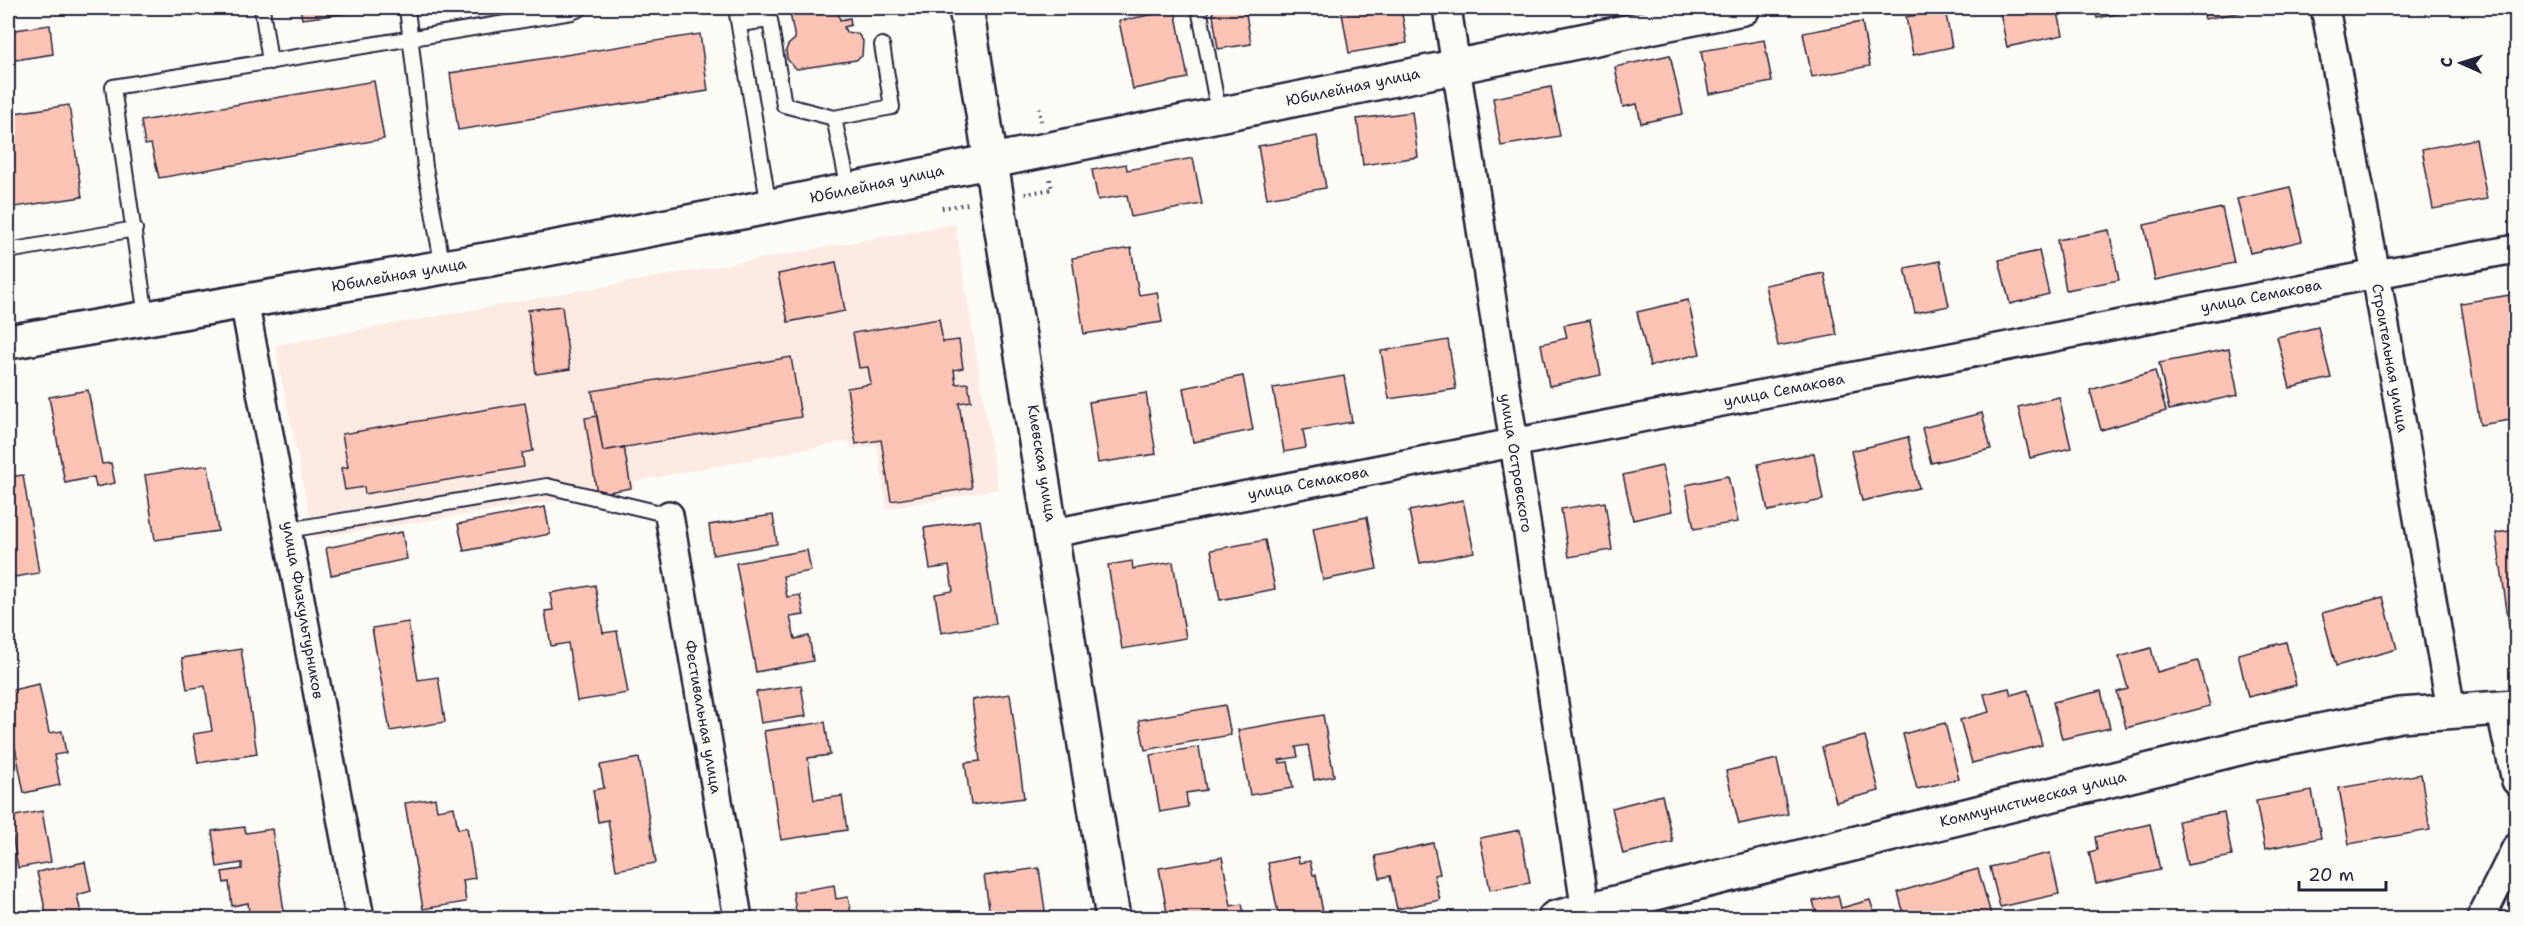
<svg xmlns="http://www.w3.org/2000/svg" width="2524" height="926" viewBox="0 0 2524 926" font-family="'Shantell Sans',sans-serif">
<rect width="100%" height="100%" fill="#fdfcf7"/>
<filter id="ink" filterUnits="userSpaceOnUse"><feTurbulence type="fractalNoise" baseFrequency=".0167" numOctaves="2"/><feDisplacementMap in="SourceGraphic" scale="12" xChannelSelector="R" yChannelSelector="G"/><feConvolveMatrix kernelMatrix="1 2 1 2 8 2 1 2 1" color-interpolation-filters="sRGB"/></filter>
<g filter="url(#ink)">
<path fill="#fdebe3" d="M955,224l43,265 -111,20 -10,-64 -25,4 -3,-8 -216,41 1,7 -320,49 -39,-193z"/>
<path fill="#fdc3b4" stroke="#22223b" stroke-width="1.5" d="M300,8h56l1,4 -55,7z
M789,8h48l3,12 10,-2 1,7 -7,2 2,5 12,2 5,7 -1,15 -6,4 -59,9 -4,-3 -6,-7 -1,-9 2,-5 7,-6z
M1212,8h33l6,36 -33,5z
M1341,8h60l6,35 -58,10z
M1999,8h58l6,27 -56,12z
M2095,8h47v1l-45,9z
M2202,8h62l-59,11z
M1945,9l7,38 -39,8 -7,-38z
M1175,10l13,68 -55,11 -14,-68z
M1862,22l8,44 -58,11 -9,-44z
M50,25l3,29 -45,7v-30z
M700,34l8,57 -250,39 -8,-57z
M1764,40l8,42 -63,12 -8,-43z
M1670,55l13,59 -42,9 -4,-19 -14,3 -8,-40z
M374,81l10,58 -225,39 -8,-34 -6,1 -4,-24z
M1551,87l9,49 -59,10 -8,-48z
M69,105l13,92 -74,11v-94z
M1412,112l6,45 -55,8 -6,-46z
M1317,136l9,52 -59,10 -9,-52z
M2476,139l11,60 -54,10 -11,-60z
M1193,158l9,46 -71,13 -4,-22 -29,5 -6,-30 34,-6 1,6z
M2290,187l12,54 -52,12 -13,-54z
M2222,208l12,55 -79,17 -11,-55z
M2109,230l10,50 -53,10 -9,-50z
M1131,248l8,47 18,-3 5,30 -78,12 -12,-76z
M2039,251l10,43 -39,10 -11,-44z
M1940,261l9,45 -34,7 -10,-45z
M836,262l9,49 -57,11 -10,-48z
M1824,273l13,62 -59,11 -13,-61z
M2516,294v125l-36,6 -19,-122z
M1688,300l12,54 -50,12 -13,-54z
M562,306l8,63 -34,5 -8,-64z
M939,319l4,23 16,-2 4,28 -9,2 2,14 12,-1 3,18 -12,2 13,85 -81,13 -10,-61 -25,4 -9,-56 24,-4 -3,-17 -9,1 -6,-35z
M1590,320l11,55 -52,11 -8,-42 26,-6 -3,-13z
M2318,327l13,51 -41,10 -13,-51z
M1448,340l8,49 -67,10 -8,-48z
M2229,349l9,46 -69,15 -10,-47z
M791,357l10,60 -198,34 -11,-60z
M2155,371l11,40 -65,19 -11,-40z
M1243,376l10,54 -60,12 -10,-54z
M1344,376l8,46 -49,8 3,18 -22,4 -11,-64z
M88,390l14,74 9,-1 4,20 -19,4 -2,-10 -29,6 -16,-86z
M1146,393l10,61 -58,9 -9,-61z
M2059,397l12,51 -41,10 -12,-51z
M525,403l8,48 -11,2 2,14 -159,27 -1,-7 -19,3 -4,-22 7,-1 -6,-33z
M1982,413l9,36 -60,14 -9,-35z
M597,416l6,35 21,-4 7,41 -34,6 -12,-76z
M1908,437l11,51 -57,13 -11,-50z
M1814,453l9,47 -55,11 -10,-47z
M208,465l10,66 -63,9 -10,-65z
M1662,466l10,45 -39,9 -10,-45z
M23,475l16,98 -31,5v-101z
M1728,476l10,46 -44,7 -8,-44z
M1463,500l11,52 -54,11 -11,-52z
M1605,502l7,48 -43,7 -8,-48z
M545,507l5,27 -86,17 -6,-27z
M773,515l4,29 -64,11 -4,-30z
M1367,517l10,52 -54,11 -10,-52z
M980,520l16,104 -55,9 -6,-39 18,-3 -4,-25 -19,3 -6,-41z
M2516,530v130h-2l-18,-127z
M402,532l5,27 -76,16 -5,-27z
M1265,540l10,49 -55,11 -9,-50z
M807,550l4,21 -28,5 4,21 13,-2 4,20 -14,2 5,22 14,-3 4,25 -57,11 -20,-109z
M1132,561l1,8 40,-7 13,76 -64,11 -14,-84z
M595,585l8,48 14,-2 11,62 -51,8 -9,-58 -17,3 -6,-35 8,-1 -3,-17z
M2383,597l14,52 -61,17 -14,-53z
M408,622l10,58 20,-3 7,45 -55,9 -18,-103z
M2286,642l10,43 -48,12 -10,-43z
M2151,648l6,24 41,-11 12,45 -84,22 -9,-36 11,-3 -9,-32z
M241,649l16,105 -59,9 -5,-29 19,-3 -7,-45 -18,3 -5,-31z
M39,684l10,49 13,-2 4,22 -12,2 6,30 -36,8 -16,-82v-20z
M801,685l5,31 -45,7 -5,-31z
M2009,688l2,7 17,-5 14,55 -70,18 -12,-43 29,-8 -5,-18z
M2101,691l9,37 -48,11 -9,-37z
M1010,694l14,104 -53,7 -6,-42 15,-2 -8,-61z
M1225,705l6,30 -86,15 -6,-30z
M1323,715l11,61 -20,4 -6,-35 -12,2 2,10 -19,3 1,3 8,-1 5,26 -43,7 -12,-65z
M825,722l5,33 -22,3 6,42 28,-4 5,34 -66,10 -17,-109z
M1945,723l14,56 -42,10 -14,-55z
M1865,736l14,55 -43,11 -14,-55z
M1199,747l7,43 -20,3 2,14 -28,5 -10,-57z
M639,758l17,105 -40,7 -8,-50 -10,2 -5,-32 11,-2 -4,-23z
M1777,759l11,55 -49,10 -13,-53z
M2421,774l9,56 -81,14 -10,-56z
M2312,791l9,47 -56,11 -9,-48z
M1662,795l11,47 -50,12 -11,-46z
M435,798l2,12 17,-3 4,22 9,-2 8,51 -12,2 3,22 -43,7 -18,-106z
M42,811l9,51 -33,6 -9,-51z
M2224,812l8,44 -45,9 -9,-44z
M2150,824l10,46 -64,14 -7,-32 8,-2 -2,-13z
M244,827l2,6 26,-4 13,89h-51l-1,-3 16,-2 -1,-10 -16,3 -3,-24 -5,1 -2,-11 20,-3v-6l-25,4 -5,-36z
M1520,830l10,53 -40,7 -10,-52z
M1433,843l7,31 -6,1 6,25 -43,9 -7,-33 -10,2 -5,-22z
M2050,853l9,41 -59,13 -10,-40z
M1222,857l9,49 11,-2 3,14h-77l-9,-50z
M1298,857l1,6 11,-2 3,14h3l8,43h-45l-11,-55z
M85,862l6,29 -14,4 5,23h-35l-10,-46z
M1039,868l7,50h-40l-1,-6 -15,2 -6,-38z
M1978,869l14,49h-87l-7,-26z
M834,885l2,14 12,-2 4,21h-55l-4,-26z
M1838,895l3,13 29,-8 6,18h-58l-5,-17z"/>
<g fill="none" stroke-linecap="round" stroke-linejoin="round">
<g stroke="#22223b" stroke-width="18">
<path id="lane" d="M262,8l8,54
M407,8l18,159 18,101
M736,8l33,199
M1199,8l20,106
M739,24l31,-4 14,85 50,13
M849,190l-15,-72 58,-11 -10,-62
M8,251l127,-22
M146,317l-33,-230 459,-75 9,-4
M288,530l259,-44 122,29"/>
</g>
<g stroke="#22223b" stroke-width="32">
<path id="street" d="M1447,8l140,910
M2325,8l51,266 75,436
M244,301l116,617
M669,515l69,403
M1053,533l1323,-259 140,-25
M2500,707l16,74
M2481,918l35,-70"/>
</g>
<g stroke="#22223b" stroke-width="38">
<path id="secondary" d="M966,8l147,910
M8,342l523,-90 221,-42 991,-202
M1555,918l700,-174 145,-29 116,-8"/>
</g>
<path stroke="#22223b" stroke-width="4" stroke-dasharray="1.5 4.5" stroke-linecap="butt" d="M1039,108l2,13
M1025,194l27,-5 -2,-10
M942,208l26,-4"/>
<use href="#lane" stroke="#fdfcf7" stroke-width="14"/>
<use href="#street" stroke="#fdfcf7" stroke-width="27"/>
<use href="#secondary" stroke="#fdfcf7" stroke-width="33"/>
</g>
</g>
<g text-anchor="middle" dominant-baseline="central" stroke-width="6" stroke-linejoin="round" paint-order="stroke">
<g font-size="15" fill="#22223b" stroke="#fdfcf7">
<text transform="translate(1353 87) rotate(-12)">Юбилейная улица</text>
<text transform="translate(877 184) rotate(-12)">Юбилейная улица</text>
<text transform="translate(399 275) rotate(-10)">Юбилейная улица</text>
<text transform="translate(2261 296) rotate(-11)">улица Семакова</text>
<text transform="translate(2390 358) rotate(80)">Строительная улица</text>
<text transform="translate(1784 390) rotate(-11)">улица Семакова</text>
<text transform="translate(1042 463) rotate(81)">Киевская улица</text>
<text transform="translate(1516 463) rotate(81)">улица Островского</text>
<text transform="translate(1308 483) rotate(-11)">улица Семакова</text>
<text transform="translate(303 610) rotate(80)">улица Физкультурников</text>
<text transform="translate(703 717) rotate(80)">Фестивальная улица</text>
<text transform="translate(2033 799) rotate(-14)">Коммунистическая улица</text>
</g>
</g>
<rect width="2524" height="926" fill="none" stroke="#fdfcf7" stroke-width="30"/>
<rect x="15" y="15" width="2494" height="896" fill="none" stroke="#22223b" stroke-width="2" filter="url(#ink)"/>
<g transform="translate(2461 63) rotate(273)" stroke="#fdfcf7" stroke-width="4.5" paint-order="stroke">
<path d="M0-4.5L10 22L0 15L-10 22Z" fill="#22223b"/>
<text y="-9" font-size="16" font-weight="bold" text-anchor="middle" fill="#22223b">С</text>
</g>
<path d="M2299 881v9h87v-9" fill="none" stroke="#22223b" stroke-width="3"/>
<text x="2308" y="881" font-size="18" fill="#22223b" stroke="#fdfcf7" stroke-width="4.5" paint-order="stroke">20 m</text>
</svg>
